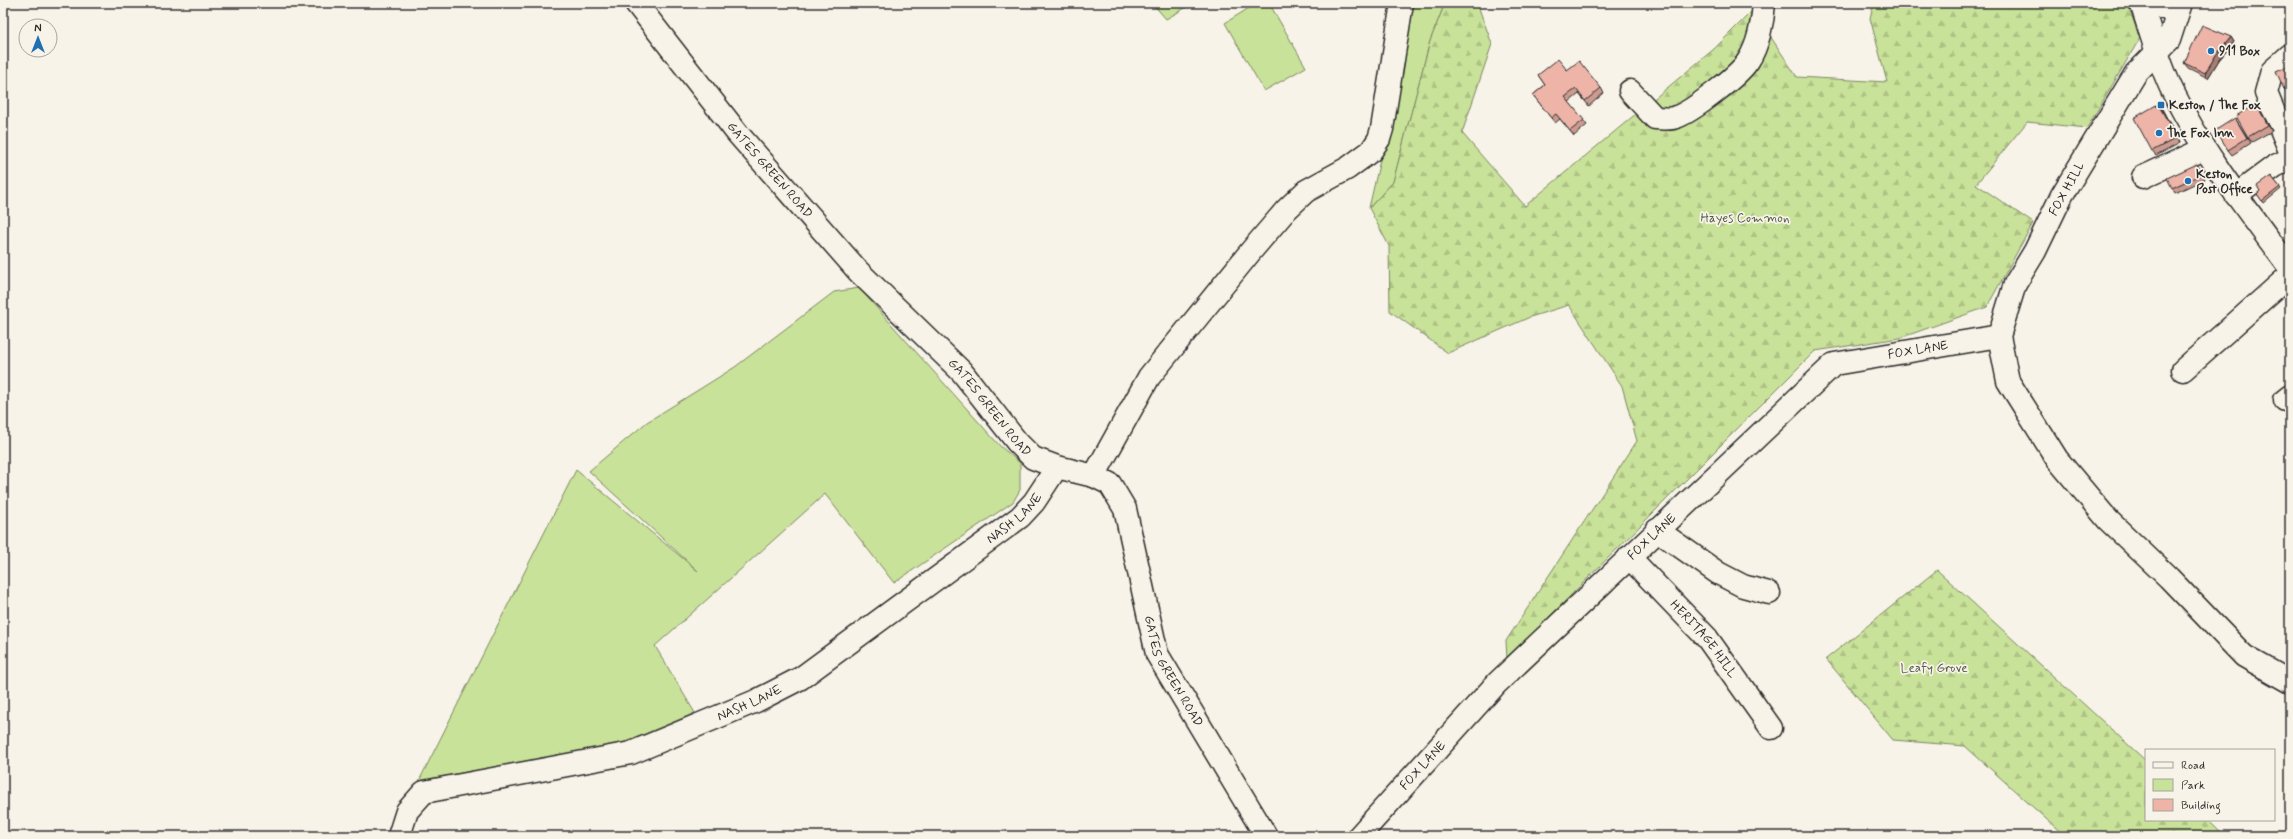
<svg xmlns="http://www.w3.org/2000/svg" width="2293" height="839" viewBox="0 0 2293 839" font-family="Mynerve,sans-serif">
<defs>
<pattern id="forest-firs" width="22" height="20" patternUnits="userSpaceOnUse"><rect width="22" height="20" fill="#c9e299"/><path d="M5 1l3.5 6h-7zM16 11l3.5 6h-7z" fill="#adc284"/></pattern>
</defs>
<rect width="100%" height="100%" fill="#f7f3e8"/>
<filter id="ink" filterUnits="userSpaceOnUse"><feTurbulence type="fractalNoise" baseFrequency=".025" numOctaves="2"/><feDisplacementMap in="SourceGraphic" scale="8" xChannelSelector="R" yChannelSelector="G"/><feConvolveMatrix kernelMatrix="1 2 1 2 8 2 1 2 1" color-interpolation-filters="sRGB"/></filter>
<g filter="url(#ink)">
<path fill="#c9e299" stroke="#7a8662" d="M1257,3h12l37,64 -42,24 -39,-68z
M1409,3h36l-15,38 -37,141 -24,26 14,-61z
M859,288l141,158 20,17v27l-7,12 -119,81 -69,-89 -170,152 40,67 -72,30 -204,38 157,-311 122,101 -109,-100 58,-49 88,-55 99,-75z"/>
<path fill="url(#forest-firs)" stroke="#7a8662" d="M1152,3h42l-28,16z
M1445,3h32l15,41 -30,89 63,73 189,-157 39,-39 44,67 90,5 -17,-64 4,-15h253l13,35 -53,90 -60,-6 -51,62 57,39 -46,84 -87,31 -85,13 -308,308 -1,-18 131,-200 -15,-55 -53,-81 -39,12 -82,36 -58,-42 -1,-65 -20,-38 24,-26 37,-141z
M1937,570l209,191v59h63l16,16h-160l-100,-90 -72,-6 -67,-81z"/>
<g fill="none" stroke-linecap="round" stroke-linejoin="round">
<g stroke="#2b2b2b" stroke-width="25">
<g id="minor">
<path id="s1" d="M636,3l102,131 121,138 103,100 55,70 16,16 24,9 37,9 16,8 15,25 32,145 109,182"/>
<path d="M2145,3l22,6 5,-6"/>
<path d="M2181,3l-12,37 -33,33 -74,122 -27,56 -20,33 -16,52 9,45 49,78 51,61 61,58 75,78 46,26"/>
<path d="M2290,55l-18,16 -6,22 24,58"/>
<path d="M1630,91l25,27c6,0 15,2 21,-1 16,-5 62,-41 72,-56 10,-15 15,-39 16,-58"/>
<path d="M2143,177l61,-28"/>
<path d="M2236,195l39,-29 15,-7"/>
<path d="M2183,370l107,-95"/>
<path d="M2285,400l5,-4"/>
<path d="M1094,476l55,-99 102,-126 35,-41 20,-19 42,-23 23,-17 8,-12 3,-10 20,-126"/>
<path d="M1657,530l61,43 25,13 26,7"/>
<path id="s2" d="M1629,557l78,81 64,90"/>
<path id="s3" d="M399,836l8,-25 17,-19 207,-39 125,-52 45,-23 219,-161 14,-15 23,-35"/>
<path id="s4" d="M1359,836l138,-153 337,-319 165,-28"/>
</g>
</g>
<g stroke="#2b2b2b" stroke-width="25">
<path id="major" d="M2141,3c10,30 18,61 32,89 31,63 75,119 117,176"/>
</g>
<use href="#minor" stroke="#f7f3e8" stroke-width="22"/>
<use href="#major" stroke="#f7f3e8" stroke-width="22"/>
</g>
<path fill="#cc9b90" stroke="#2b2b2b" d="M2231,37l3,5 -15,18 -11,18 -20,-10 -4,-5z
M2290,65v28l-3,1 -3,-5z
M1567,70l34,18 3,5 -15,13 -10,-12 -10,8 18,23 -13,11 -14,-17 -5,4 -22,-28 12,-10 -7,-10z
M2162,109l18,34 -24,13 -4,-5z
M2260,109l12,22 -20,11 -4,-5z
M2235,118l16,25 -19,12 -4,-5z
M2197,164l3,5 5,10 -30,14 -3,-5z
M2271,176l10,13 -17,14 -7,-9 3,-3z"/>
<path fill="#a67e75" stroke="#2b2b2b" d="M2231,37l3,5 -15,18 -11,18 -3,-5 11,-18z
M2158,104l4,5 18,34 -3,-5z
M2256,104l4,5 12,22 -4,-6z"/>
<path fill="#edb4a7" stroke="#2b2b2b" d="M2202,25l29,12 -15,18 -11,18 -21,-10z
M1558,59l9,11 12,-9 22,27 -16,13 -9,-12 -11,8 19,23 -14,11 -14,-17 -5,4 -18,-23 12,-10 -7,-10z
M2290,65v22l-6,2 -8,-18z
M2290,98v15l-5,-13z
M2158,104l19,34 -25,13 -18,-33z
M2256,104l12,21 -20,12 -12,-21z
M2235,118l12,20 -19,12 -12,-20z
M2197,164l5,10 -30,14 -5,-10z
M2271,176l9,11 -18,14 -5,-7 3,-3 -3,-5z"/>
</g>
<g fill="#1f6fb2" stroke="#f7f3e8" stroke-width="1.5">
<circle cx="2211" cy="51" r="4"/>
<rect x="2157" y="101" width="8" height="8" rx="2"/>
<circle cx="2159" cy="133" r="4"/>
<circle cx="2188" cy="181" r="4"/>
</g>
<g text-anchor="middle" dominant-baseline="central" stroke-width="3.5" stroke-linejoin="round" paint-order="stroke">
<g font-size="13" font-weight="bold" fill="#2b2b2b" stroke="#f7f3e8" text-anchor="start">
<text x="2219" y="51">911 Box</text>
<text x="2169" y="105">Keston / The Fox</text>
<text x="2167" y="133">The Fox Inn</text>
<text x="2196" y="174">Keston<tspan x="2196" dy="15">Post Office</tspan></text>
</g>
<g font-size="13" fill="#2b2b2b" stroke="#f7f3e8">
<text stroke="none"><textPath href="#s1" startOffset="214">GATES GREEN ROAD</textPath></text>
<text transform="translate(2067 189) rotate(-61)">FOX HILL</text>
<text stroke="none"><textPath href="#s4" startOffset="755">FOX LANE</textPath></text>
<text stroke="none"><textPath href="#s1" startOffset="538">GATES GREEN ROAD</textPath></text>
<text stroke="none"><textPath href="#s3" startOffset="715">NASH LANE</textPath></text>
<text stroke="none"><textPath href="#s4" startOffset="419">FOX LANE</textPath></text>
<text stroke="none"><textPath href="#s2" startOffset="111">HERITAGE HILL</textPath></text>
<text stroke="none"><textPath href="#s1" startOffset="886">GATES GREEN ROAD</textPath></text>
<text stroke="none"><textPath href="#s3" startOffset="391">NASH LANE</textPath></text>
<text stroke="none"><textPath href="#s4" startOffset="95">FOX LANE</textPath></text>
</g>
<g font-size="13" fill="#525946" stroke="#f7f3e8">
<text x="1745" y="218">Hayes Common</text>
<text x="1934" y="668">Leafy Grove</text>
</g>
</g>
<rect width="2293" height="839" fill="none" stroke="#f7f3e8" stroke-width="16"/>
<rect x="8" y="8" width="2277" height="823" fill="none" stroke="#2b2b2b" stroke-width="1.5" filter="url(#ink)"/>
<rect x="2145" y="749" width="130" height="72" fill="#f7f3e8" stroke="#a5a39c"/>
<rect x="2153" y="762" width="20" height="6" fill="#f7f3e8" stroke="#a5a39c"/>
<text x="2181" y="769" font-size="12" fill="#2b2b2b">Road</text>
<rect x="2153" y="779" width="20" height="12" fill="#c9e299" stroke="#a5a39c"/>
<text x="2181" y="789" font-size="12" fill="#2b2b2b">Park</text>
<rect x="2153" y="799" width="20" height="12" fill="#edb4a7" stroke="#a5a39c"/>
<text x="2181" y="809" font-size="12" fill="#2b2b2b">Building</text>
<g transform="translate(38 38)"><circle r="19" fill="#f7f3e8" stroke="#a5a39c"/>
<path d="M0-3L7 15L0 10L-7 15Z" fill="#1f6fb2"/>
<text y="-6" font-size="11" font-weight="bold" text-anchor="middle" fill="#2b2b2b">N</text>
</g>
</svg>
